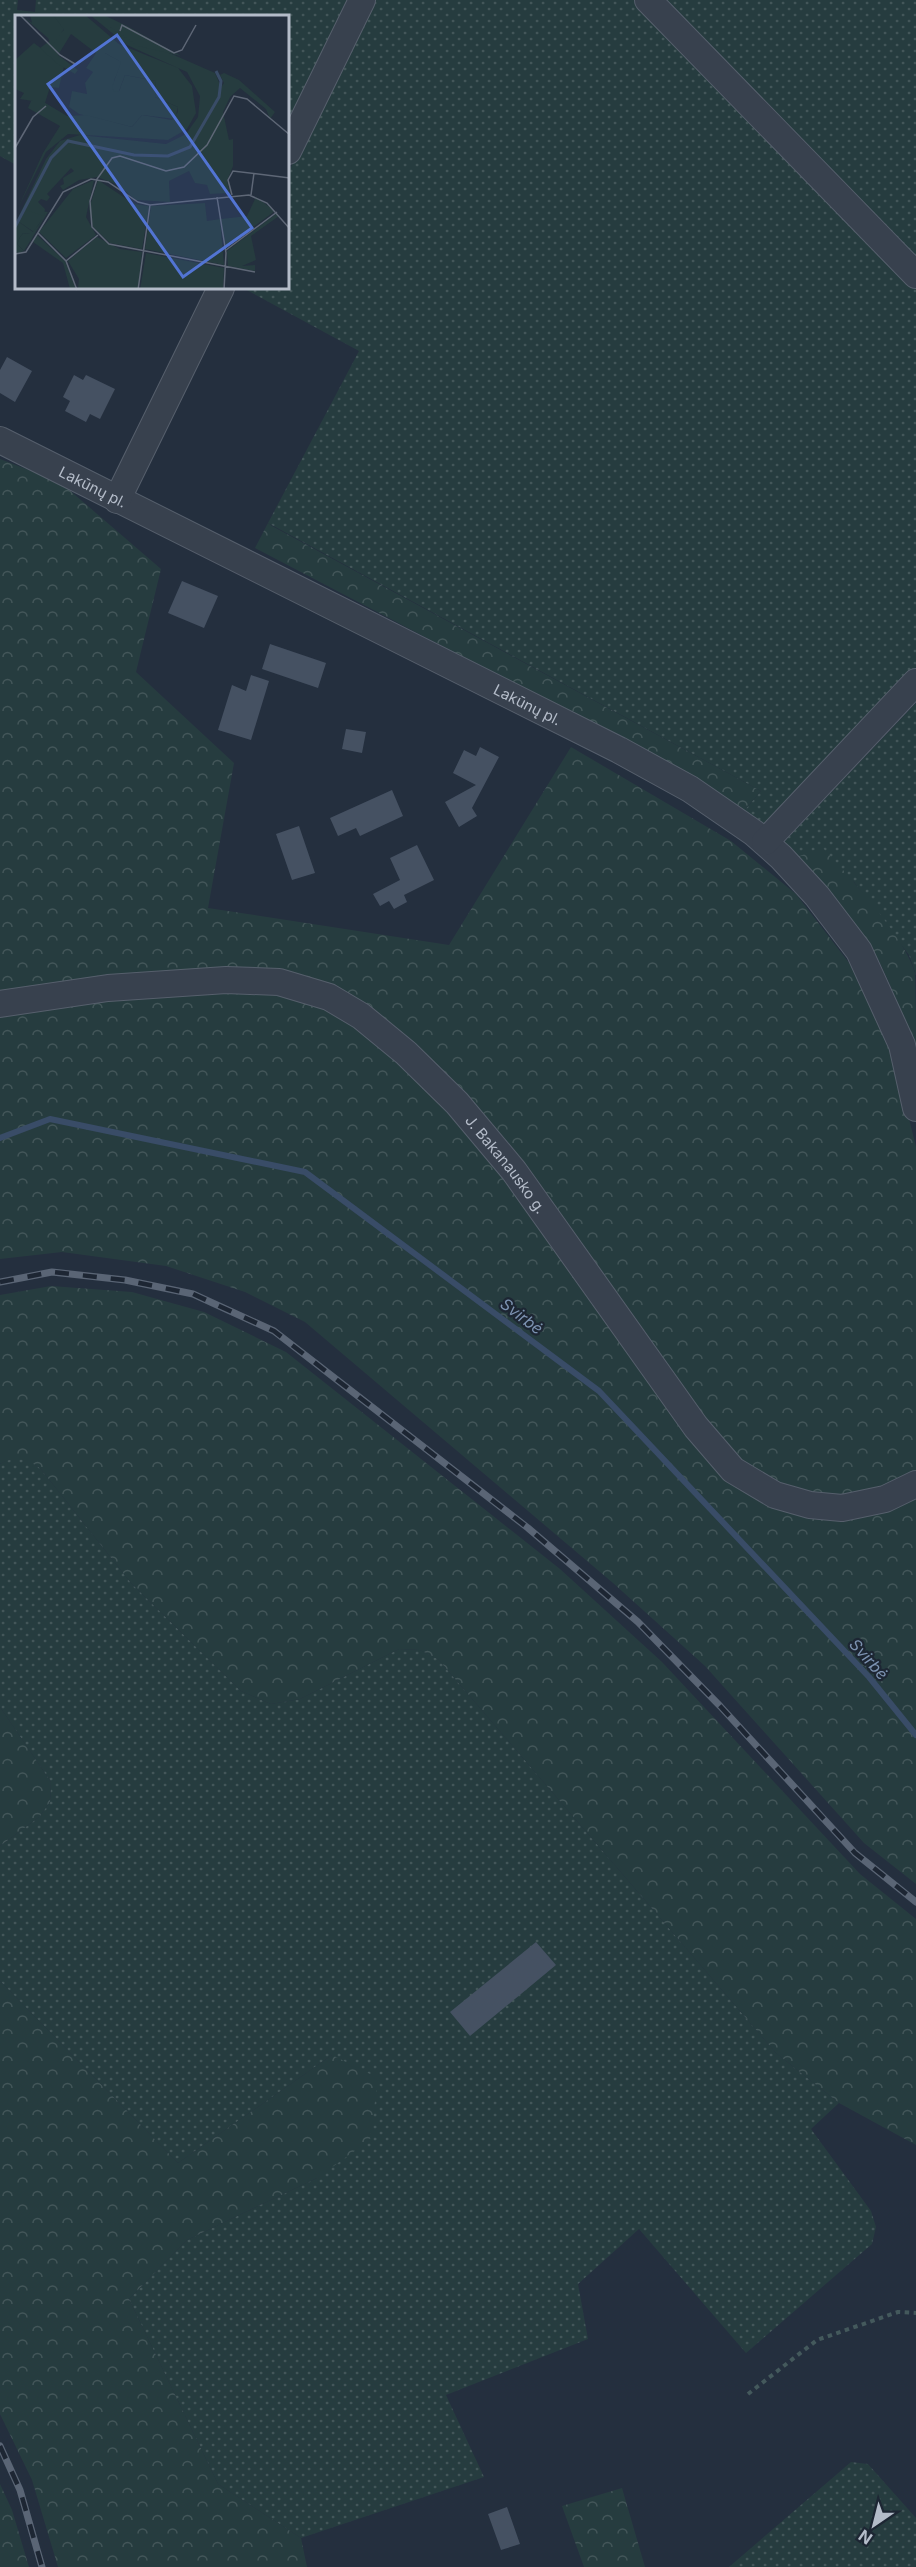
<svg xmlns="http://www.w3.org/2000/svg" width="916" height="2567" viewBox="0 0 916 2567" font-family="Inter,sans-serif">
<defs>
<pattern id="grass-dots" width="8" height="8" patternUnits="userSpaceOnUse" patternTransform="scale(1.5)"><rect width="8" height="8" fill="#263c3f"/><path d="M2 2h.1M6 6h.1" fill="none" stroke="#435659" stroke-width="1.8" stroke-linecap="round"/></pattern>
<pattern id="forest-crowns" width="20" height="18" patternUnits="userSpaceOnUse" patternTransform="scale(1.5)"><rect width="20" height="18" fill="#263c3f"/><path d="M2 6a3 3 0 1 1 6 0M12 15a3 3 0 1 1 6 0" fill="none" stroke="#435659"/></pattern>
</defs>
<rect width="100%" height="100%" fill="#242f3e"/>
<path fill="url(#grass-dots)" d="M0,0h18l-1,10 18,2 1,-12h315l-63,135v-119h-272v149l-16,-9z
M372,0h262l282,287v380l-151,164 -22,-19 18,-21 -493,-268 91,-172 -116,-63h45v-115z
M662,0h254v260z
M916,703v272l-7,-20 -55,-73 -59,-24 -14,-13z
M9,1459h17l14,9 91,115 110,108 30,13 29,-5 99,-50 21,1 18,9 338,394 63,50 -28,26 60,82 5,16 -4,17 -126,109 -107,-124 -61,55 10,55 -142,56 38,82 -183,61 -83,-54 -89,-185 58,-59 130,-62 15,-123 -154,108 -178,-182v-135l39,-29 11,-15 1,-20 -51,-75v-243z
M851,2462l17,2 48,54v49h-187z"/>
<path fill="url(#forest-crowns)" d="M0,459l60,23 101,87 -25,103 98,91 -26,145 241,37 122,-198 160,94 65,53 64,83 35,85 21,85v737l-52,-41 -159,-177 -92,-83 -308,-261 -60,-30 -79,-26 -104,-14 -62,7z
M268,523l4,3 489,265 -18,21 -196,-111 -292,-153z
M822,847c26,28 84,91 93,126 1,19 1,67 1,88 -9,-27 -17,-56 -29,-83 -18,-43 -57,-89 -92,-120z
M51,1286l81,6 72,20 82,40 274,217 102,93 198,212 56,45v226l-77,-42 -63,-50 -338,-394 -18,-9 -21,-1 -99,50 -29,5 -30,-13 -110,-108 -91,-115c-14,-9 -25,-12 -40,-4v-169z
M0,1707l51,75 -1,20 -11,15 -39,29z
M0,1981l178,182 154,-108 46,23 -8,62 -53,38 -130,62 -58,59 89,185 83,54 6,29h-249l-26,-87 -32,-66z
M0,2484l12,26 17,57h-29z
M622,2488l23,79h-61l-22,-61z"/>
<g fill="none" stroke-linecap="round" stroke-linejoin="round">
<path stroke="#394c67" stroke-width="6" d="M0,1138l50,-19 255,53 294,219 270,286 47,58"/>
</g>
<path fill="#455162" d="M7,357l25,14 -17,31 -15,-9v-23z
M74,375l9,5 3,-5 29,14 -15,30 -10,-5 -4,8 -21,-11 5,-10 -7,-4z
M182,581l36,15 -14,32 -36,-15z
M270,644l56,19 -8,25 -56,-19z
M251,675l18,6 -18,59 -33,-10 14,-45 14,6z
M346,729l20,3 -4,21 -20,-4z
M480,747l19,10 -27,51 5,8 -18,11 -14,-25 31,-17 -23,-12 11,-23 12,6z
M392,790l11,26 -43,20 -4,-8 -18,8 -8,-18z
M299,826l16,47 -23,7 -16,-46z
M417,845l17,35 -30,15 3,7 -13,7 -5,-8 -9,5 -7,-12 27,-14 -10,-22z
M536,1942l20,23 -86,71 -20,-24z
M507,2507l13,37 -19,6 -13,-36z"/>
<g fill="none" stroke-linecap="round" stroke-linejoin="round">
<g stroke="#565f6c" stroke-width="28">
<g id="minor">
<path d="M648,0l268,275"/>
<path d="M288,151l74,-151"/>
<path id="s1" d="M0,440l619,310 71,39 64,44 27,24 36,39 42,55 43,94 14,63"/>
<path d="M117,500l104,-212"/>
<path d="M765,842l151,-160"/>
<path id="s2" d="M0,1004l108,-16 118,-8 53,2 50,15 32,19 45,37 51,50 57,68 182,256 37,43 42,25 35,10 32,3 43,-9 31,-15"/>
</g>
</g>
<path stroke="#44595c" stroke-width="4" stroke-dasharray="4.5 4.5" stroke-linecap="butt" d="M748,2394l69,-54 81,-28 18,1"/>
<use href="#minor" stroke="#38414e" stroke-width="26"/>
<g stroke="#5a6575" stroke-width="7">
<path id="rail" d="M0,1282l52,-10 73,8 68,14 81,37 254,197 110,94 82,84 135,147 61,49
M0,2446l20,44 22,77"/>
</g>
<use href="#rail" stroke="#1d2633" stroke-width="4.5" stroke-dasharray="14" stroke-linecap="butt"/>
</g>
<g text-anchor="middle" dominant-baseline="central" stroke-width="4.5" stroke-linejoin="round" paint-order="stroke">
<g font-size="15" fill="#b4bcc9" stroke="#1d2633">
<text stroke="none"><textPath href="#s1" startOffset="104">Lakūnų pl.</textPath></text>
<text stroke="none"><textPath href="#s1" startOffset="590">Lakūnų pl.</textPath></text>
<text stroke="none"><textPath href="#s2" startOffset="578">J. Bakanausko g.</textPath></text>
</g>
<g font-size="16" font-style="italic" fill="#7c92b1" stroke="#1d2633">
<text transform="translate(522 1316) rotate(37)">Svirbė</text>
<text transform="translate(869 1659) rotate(48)">Svirbė</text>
</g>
</g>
<g transform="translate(15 15)">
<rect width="274" height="274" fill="#242f3e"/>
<path d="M19,28l30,23 -5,22 -9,-1 -5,16 -25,-4 4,-6 -9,-4v-29zM81,38h9l17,9 -8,19 5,10 6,-16 31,6 -1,16 23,10 -3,12 -33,-4 -10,12 -53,-13 -10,-7 3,-16 15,3 -2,-11 8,-11 -7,-4zM79,165l-8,37 10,18 -30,23 -27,-26 34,-43zM83,165l36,24 15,2 -7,43 -32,-6 -17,-16 -4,-18zM241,182l19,14 -49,36 -5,-28 26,-3zM190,188l2,18 13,-2 4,46 -79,-16 6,-43zM9,194l24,3 -24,39 -7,-7 3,-7 3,-4 7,1v8l12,-23 -8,13 -15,-10zM262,198l2,3 -28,20 5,24 -14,6 13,-1v6l-27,-5 -1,-15zM22,220l28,26 11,28h-6l-7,-26 -30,-21zM82,222l23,12 22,3 -4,37h-60l1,-10 -11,-18zM131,238l78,15 -1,21 -83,1z" fill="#263c3f"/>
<path d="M38,0h32l34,29 59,24 14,18 4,27 -9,16 -19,11 -100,-6 -22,18 -28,56 25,-55 17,-27 -32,-18 3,-7h11l25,15 19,-1 46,12 10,-12 30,5 6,-8v-5l-23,-10 1,-16 -31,-6 -6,16 -5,1 -2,-5 9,-25 -16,-9h-9l-25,-19 -13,21 20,15 -3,4 -17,-10 -18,-16 24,-18zM75,0h14l6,3v9l105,46 6,14 3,-4 -4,-8 4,-2 15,7 36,32 -5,7 -4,-10 -26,-21 -10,9 -7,15 6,28 4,-1v27l-6,15 3,12 -20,1 -3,-9 -12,-2 -6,-12 -20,10 1,21 -34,-2 -20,-16 -19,-7 -18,3 -16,10 -3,-4 4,-2 -1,-6 11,-7 -3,-3 -24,26 3,3 -3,4 -6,-2 -3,3 7,7 -1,7 -21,-7 -4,13 14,10 10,-13 -13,23v-8l-7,-1 -3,4 -3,7 7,7 -5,2 -4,-1v-28l31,-65 14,-18 20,-6 86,9 20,-10 12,-17 2,-21 -13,-24 -60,-27z" fill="#263c3f"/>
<path d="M95,3l17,8 54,30 -43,-10 -28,-19z" fill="#263c3f"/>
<path d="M6,0l11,8 -2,-8h23l11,14 -12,17 -4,-8z" fill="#263c3f"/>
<path fill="none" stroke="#394c67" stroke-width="3" d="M0,212l36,-69 17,-17 66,14 34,1 22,-9 29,-50 2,-16 -5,-10"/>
<path fill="none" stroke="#5e6776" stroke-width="1.5" d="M5,0l40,40 15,9M105,16l2,-6 52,28 8,-3 14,-25M0,133l18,-31 13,-11M217,180l-4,-15 5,-9 57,7M236,180l3,-22M202,182l9,56 -2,37M23,218l28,28 11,29M211,235l51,-38M0,239l11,-2 37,-60 28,-13 17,3 30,20 12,3 99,-10 18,8 23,26M51,246l32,-26M240,257l-146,-28 -17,-17 -2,-26 7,-22 15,-21 8,-2 46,15 18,-4 23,-22 27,-49 13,3 43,36M123,275l12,-85"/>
<path fill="#5274d3" fill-opacity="0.15" stroke="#5274d3" stroke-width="3" d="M102,20l135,193 -69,49 -135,-193z"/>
<rect width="274" height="274" fill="none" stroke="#b4bcc9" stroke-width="3"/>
</g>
<g transform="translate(874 2525) rotate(215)" stroke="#1d2633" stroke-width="4.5" paint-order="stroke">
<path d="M0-4.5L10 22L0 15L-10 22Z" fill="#b4bcc9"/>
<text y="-9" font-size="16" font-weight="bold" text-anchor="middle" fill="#b4bcc9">N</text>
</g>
</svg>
